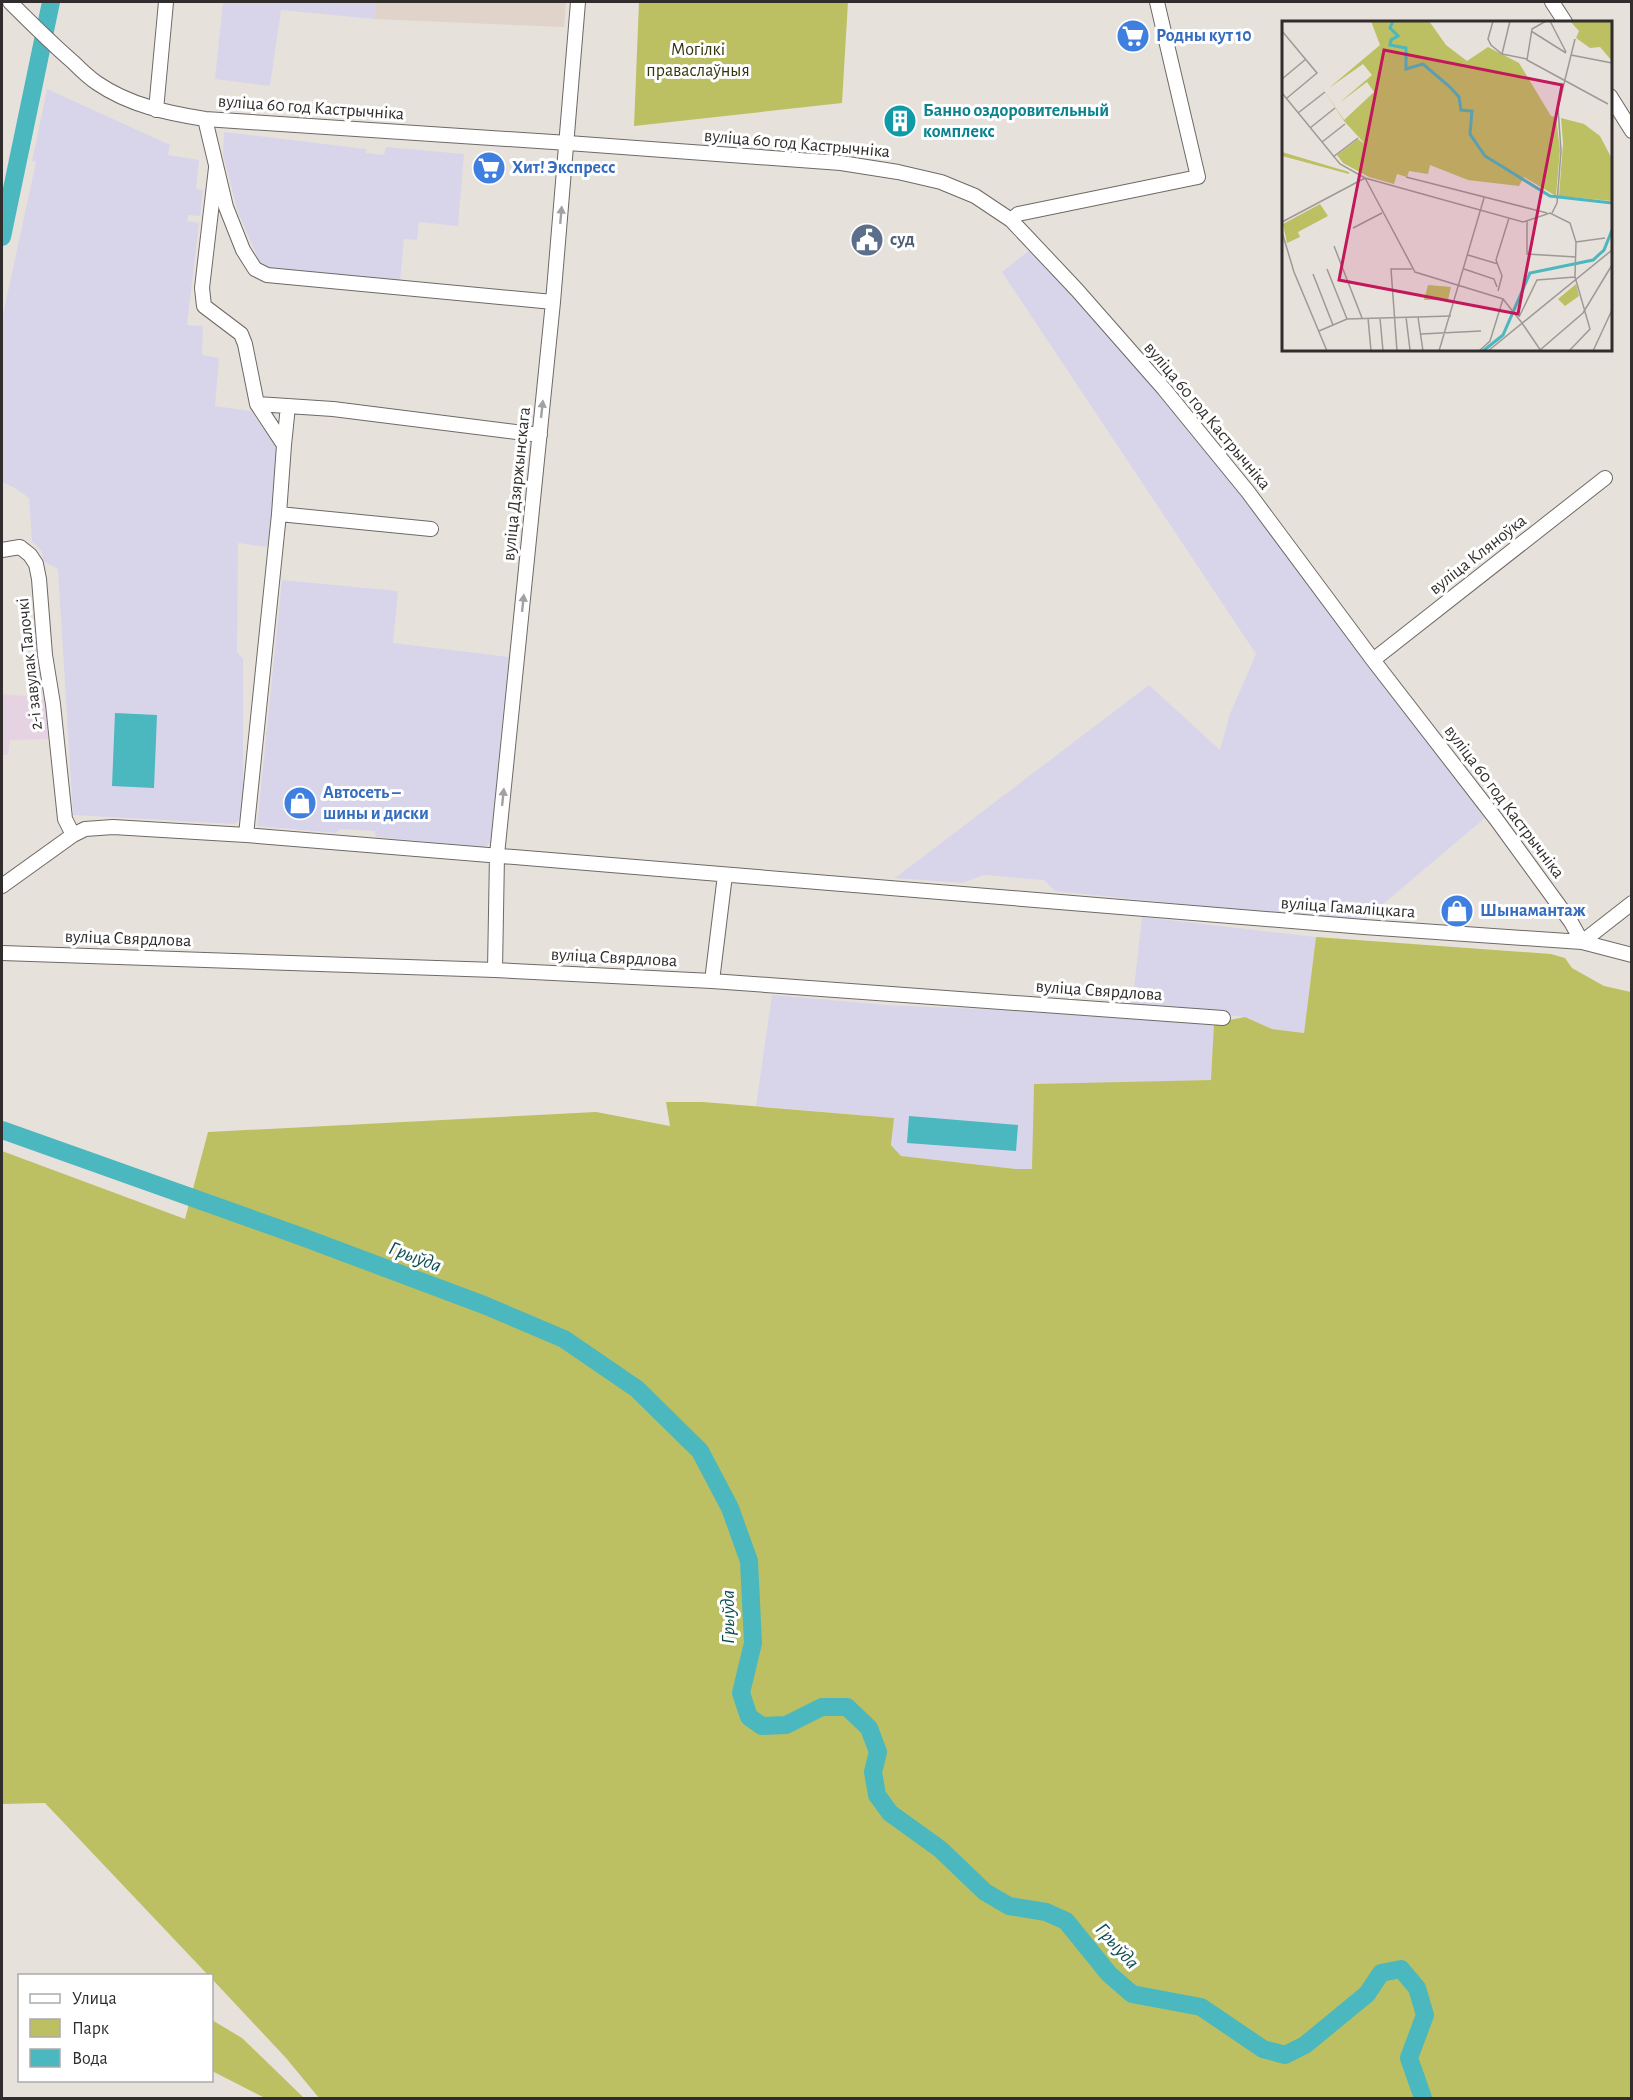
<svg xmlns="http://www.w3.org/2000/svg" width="1633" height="2100" viewBox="0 0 1633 2100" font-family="'Alegreya Sans',sans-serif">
<rect width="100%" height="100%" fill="#e7e1dc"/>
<path fill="#e0d3c9" d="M376,2h190l-2,25 -190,-8z"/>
<path fill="#d8d5eb" d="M223,2h153l-2,17 -93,-9 -11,76 -55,-7z
M47,89l123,56 -2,10 31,5 -3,29 7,1 -3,26 -12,-1 -1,6 12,2 -12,102 16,1 -1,29 17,3 -4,48 36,5 24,35 3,11 -10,90 -30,-4 -1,109 6,7v158l-9,7 -161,-9 -15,-246 -15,-8 -1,-9 -10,-11 -3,-43 -14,-10 -13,-6v-163l34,-157 -4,-1z
M224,132l142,17v4l18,2 2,-8 78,7 -6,72 -39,-4 -2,18 -13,-1 -4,42 -138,-13 -24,-56 -15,-57z
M1031,249l132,148 66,80 256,341 -121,102 -167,-12 -6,-3 -136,-14 -11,-11 -60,-5 -22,8 -67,-5 254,-193 71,65 10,-36 26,-60 -254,-382z
M282,580l116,11 -5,52 116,14 -11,106 -5,78 -9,6 -108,-10 -1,-6 -35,-2 -4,4 -79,-7z
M1142,917l174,20 -12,96 -32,-4 -27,-12 -113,-12z
M772,995l115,10 112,5 215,13 -2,57 -178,5 -1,84h-17l-115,-13 -10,-11 3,-27 -138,-12z"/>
<path fill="#e5d2e2" d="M2,694l43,4 3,41 -38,1 -2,15h-6z"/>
<path fill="#bcc062" d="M639,2h209l-6,101 -208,23z
M1316,937l235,17 14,4 7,10 32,18 27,6v1106h-1312l-33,-40 -74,-79v-3l-4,-1 -163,-172 -43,1v-653l183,68 23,-87 388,-20 74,14 -4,-24h37l191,16 -3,27 10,11 115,13h16l2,-85 177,-4 3,-57 31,-6 27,12 32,4z
M212,2020l30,18 62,60h-39l-53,-27z"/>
<path fill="#4bb7be" d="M115,713l42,2 -3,73 -42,-2z
M909,1116l109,9 -2,26 -109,-8z"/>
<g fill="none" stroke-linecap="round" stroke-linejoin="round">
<path stroke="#4bb7be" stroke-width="18" d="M2,237l49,-235
M2,1130l295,105 187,70 80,34 73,50 63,62 30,57 19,53 4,82 -12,50 8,24 13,9 24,-1 36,-18h25l22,21 9,24 -5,20 4,23 13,18 50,36 45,43 24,14 37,6 20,9 43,53 23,20 69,13 62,42 22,6 20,-10 62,-51 14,-21 20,-4 16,19 8,27 -16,43 14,40"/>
<g stroke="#6f6965" stroke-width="16">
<path id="minor" d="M10,2c20,20 41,41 63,60 7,7 15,15 24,21 32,22 70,30 108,36l363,24 273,20 57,9 43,10 34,14 36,24 66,70 87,99 84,103 125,168 123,159 75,103 11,20
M1552,2l13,20
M1610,96l22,35
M156,110l10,-108
M205,119l21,88 17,43 12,19 12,6 286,27
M216,168l-14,120 2,18 37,28 4,10 12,60 27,41 -5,69 -33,321
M1011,220l7,-6 180,-37 -41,-175
M257,404l76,5 207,26
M284,445l4,-39
M279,514l152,15
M2,550l18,-3 10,8 6,9 3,15 6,76 8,49 12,115 8,16
M1373,660l232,-182
M2,886l71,-51 12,-6 28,-2 133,8 1118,92 218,15 50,13
M1582,942l50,-39
M2,953l493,17 217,11 511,37
M495,970l2,-115 56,-553 25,-300
M712,981l13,-106"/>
</g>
<use href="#minor" stroke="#fff" stroke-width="14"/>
</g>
<defs><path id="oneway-solid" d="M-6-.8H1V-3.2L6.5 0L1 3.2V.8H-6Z" transform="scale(1.5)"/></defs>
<g fill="#a2a0a0">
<use href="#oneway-solid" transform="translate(561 215) rotate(-85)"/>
<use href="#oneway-solid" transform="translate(542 409) rotate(-84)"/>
<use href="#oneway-solid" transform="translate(523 603) rotate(-84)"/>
<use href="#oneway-solid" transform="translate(503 797) rotate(-84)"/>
</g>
<defs>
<g id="supermarket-disc" transform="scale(1.725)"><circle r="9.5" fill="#3f7fe0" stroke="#fff"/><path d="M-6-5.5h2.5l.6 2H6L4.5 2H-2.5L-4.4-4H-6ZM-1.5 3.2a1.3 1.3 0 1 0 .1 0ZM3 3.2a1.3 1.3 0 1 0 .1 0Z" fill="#fff"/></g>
<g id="building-disc" transform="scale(1.725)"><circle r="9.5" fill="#0f9aa8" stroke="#fff"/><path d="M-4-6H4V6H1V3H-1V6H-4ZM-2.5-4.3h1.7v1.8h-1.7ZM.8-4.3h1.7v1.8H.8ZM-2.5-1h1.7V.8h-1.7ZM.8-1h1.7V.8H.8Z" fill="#fff"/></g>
<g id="civic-disc" transform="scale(1.725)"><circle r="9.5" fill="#5c6f8a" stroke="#fff"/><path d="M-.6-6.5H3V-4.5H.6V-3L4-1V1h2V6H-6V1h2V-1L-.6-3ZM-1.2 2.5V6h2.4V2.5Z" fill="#fff"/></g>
<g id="shop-disc" transform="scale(1.725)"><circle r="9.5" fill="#3f7fe0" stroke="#fff"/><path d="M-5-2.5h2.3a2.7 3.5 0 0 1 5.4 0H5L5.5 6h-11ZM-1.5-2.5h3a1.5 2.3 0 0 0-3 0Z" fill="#fff"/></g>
</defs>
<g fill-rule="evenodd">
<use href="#supermarket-disc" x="1133" y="36"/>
<use href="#building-disc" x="900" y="121"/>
<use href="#supermarket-disc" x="489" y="168"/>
<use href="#civic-disc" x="867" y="240"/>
<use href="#shop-disc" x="300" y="803"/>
<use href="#shop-disc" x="1457" y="911"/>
</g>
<g text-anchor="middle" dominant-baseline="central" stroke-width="6" stroke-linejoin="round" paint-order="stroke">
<g font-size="18" font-weight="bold" fill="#366cbe" stroke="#fff" text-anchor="start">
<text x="1156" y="36">Родны кут 10</text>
<text x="512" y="168">Хит! Экспресс</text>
<text x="323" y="793">Автосеть –<tspan x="323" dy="21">шины и диски</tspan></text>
<text x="1480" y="911">Шынамантаж</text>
</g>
<g font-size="18" fill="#35360c" stroke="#fff">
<text x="698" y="50">Могілкі<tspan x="698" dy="21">праваслаўныя</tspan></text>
</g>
<g font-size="18" fill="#302d2c" stroke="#fff">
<text transform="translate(311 108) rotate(4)">вуліца 60 год Кастрычніка</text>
<text transform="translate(797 144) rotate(5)">вуліца 60 год Кастрычніка</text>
<text transform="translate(1207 416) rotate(50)">вуліца 60 год Кастрычніка</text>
<text transform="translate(517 484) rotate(-84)">вуліца Дзяржынскага</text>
<text transform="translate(1478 555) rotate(-38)">вуліца Кляноўка</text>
<text transform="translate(30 664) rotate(-96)">2-і завулак Талочкі</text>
<text transform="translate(1504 802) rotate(53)">вуліца 60 год Кастрычніка</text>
<text transform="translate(1348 908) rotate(4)">вуліца Гамаліцкага</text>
<text transform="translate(128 939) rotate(2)">вуліца Свярдлова</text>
<text transform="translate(614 958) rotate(3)">вуліца Свярдлова</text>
<text transform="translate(1099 991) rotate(4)">вуліца Свярдлова</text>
</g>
<g font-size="18" font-weight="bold" fill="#0d838f" stroke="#fff" text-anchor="start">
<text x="923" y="111">Банно оздоровительный<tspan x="923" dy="21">комплекс</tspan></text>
</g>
<g font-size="18" font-weight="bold" fill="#4e5e75" stroke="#fff" text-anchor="start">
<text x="890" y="240">суд</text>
</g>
<g font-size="20" font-style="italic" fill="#0d4e52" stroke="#fff">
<text transform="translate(415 1257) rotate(21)">Грыўда</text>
<text transform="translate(728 1617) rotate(-90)">Грыўда</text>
<text transform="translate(1117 1946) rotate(48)">Грыўда</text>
</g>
</g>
<g transform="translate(1282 21)">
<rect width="330" height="330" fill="#e7e1dc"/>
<path d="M89,0h58l17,24 21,16 21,-14 31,16 32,53 5,1 4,33 -4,46 -32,-19 -5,9 -51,-6 -38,-15 -2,9 -19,-3 -2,6 -10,-3 -3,10 -25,-7 -26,-14 -6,-8 21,-16 7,5 -21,-23 -23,-35 23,34 30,-28 -7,-10 -28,21 33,-28 -9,-11 -34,24 51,-43zM288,0h42v40l-12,-14 -10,1 -14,-10 3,-7zM279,97l23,6 16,12 12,23v42l-53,-5 4,-53zM0,131l67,20v2l-67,-18zM38,183l8,12 -30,16 2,5 -13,6 -4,-19zM294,263l3,12 -14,10 -7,-7zM146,264l23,2 -3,13h-24z" fill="#bcc062"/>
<path fill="none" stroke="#4bb7be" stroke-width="3" d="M111,0l-3,7 8,8 -7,4 -1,5 16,3v21l17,-5 27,23 9,10 2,13 11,1 -2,23 15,22 65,40 62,7M201,330l20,-16 27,-62 63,-13 11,-10 8,-20"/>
<path fill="none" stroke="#9e9996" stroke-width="1.5" d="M211,0l-5,18 3,6 11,9 25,5M264,0l-14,8 -5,31 81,44M268,0l16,31M0,10l35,42 -30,25M249,10l35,22M220,33l8,-33M289,34l41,8M0,58l24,-20M0,72l58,71 25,14 158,44 27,-9 20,10 6,19 -1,35 15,52 -21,22M16,92l27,-21M28,107l25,-20M40,121l23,-18M51,136l25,-19M124,156l141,36M83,157l50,94 88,27 19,24M270,192l5,-10 4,-52 -3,-43 17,-69M245,200v33l49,3M0,201l83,-44M71,207l29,-15M0,211l12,40 33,79M294,221l29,-4M52,225l28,72M186,234l30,9M45,248l20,50M182,248l30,10 3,8M31,253l20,51M216,270l4,-15 -6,-16 13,-42M124,296l4,33M136,296l5,34M237,296l18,-37 38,-3M86,297l3,33M98,297l3,33M240,302l19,28M37,310l28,-12 104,-3M139,313l60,-3M258,329l43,-37 29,-48M111,330h31M115,330l-6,-82h21M157,330l45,-153M197,330l11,-10 13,-42M206,330l124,-101M311,330l19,-41"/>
<path fill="#c2185b" fill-opacity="0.15" stroke="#c2185b" stroke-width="3" d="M102,29l178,35 -44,229 -179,-34z"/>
<rect width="330" height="330" fill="none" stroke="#302d2c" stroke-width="3"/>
</g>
<rect width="1633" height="2100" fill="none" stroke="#302d2c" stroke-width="6"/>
<rect x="18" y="1974" width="195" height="108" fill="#ffffff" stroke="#acabab" stroke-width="1.5"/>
<rect x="30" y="1994" width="30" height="9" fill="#ffffff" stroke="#acabab" stroke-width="1.5"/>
<text x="72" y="2004" font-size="18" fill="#302d2c">Улица</text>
<rect x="30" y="2019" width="30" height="18" fill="#bcc062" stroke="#acabab" stroke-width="1.5"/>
<text x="72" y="2034" font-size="18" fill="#302d2c">Парк</text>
<rect x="30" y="2049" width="30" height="18" fill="#4bb7be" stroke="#acabab" stroke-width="1.5"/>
<text x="72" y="2064" font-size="18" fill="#302d2c">Вода</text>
</svg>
